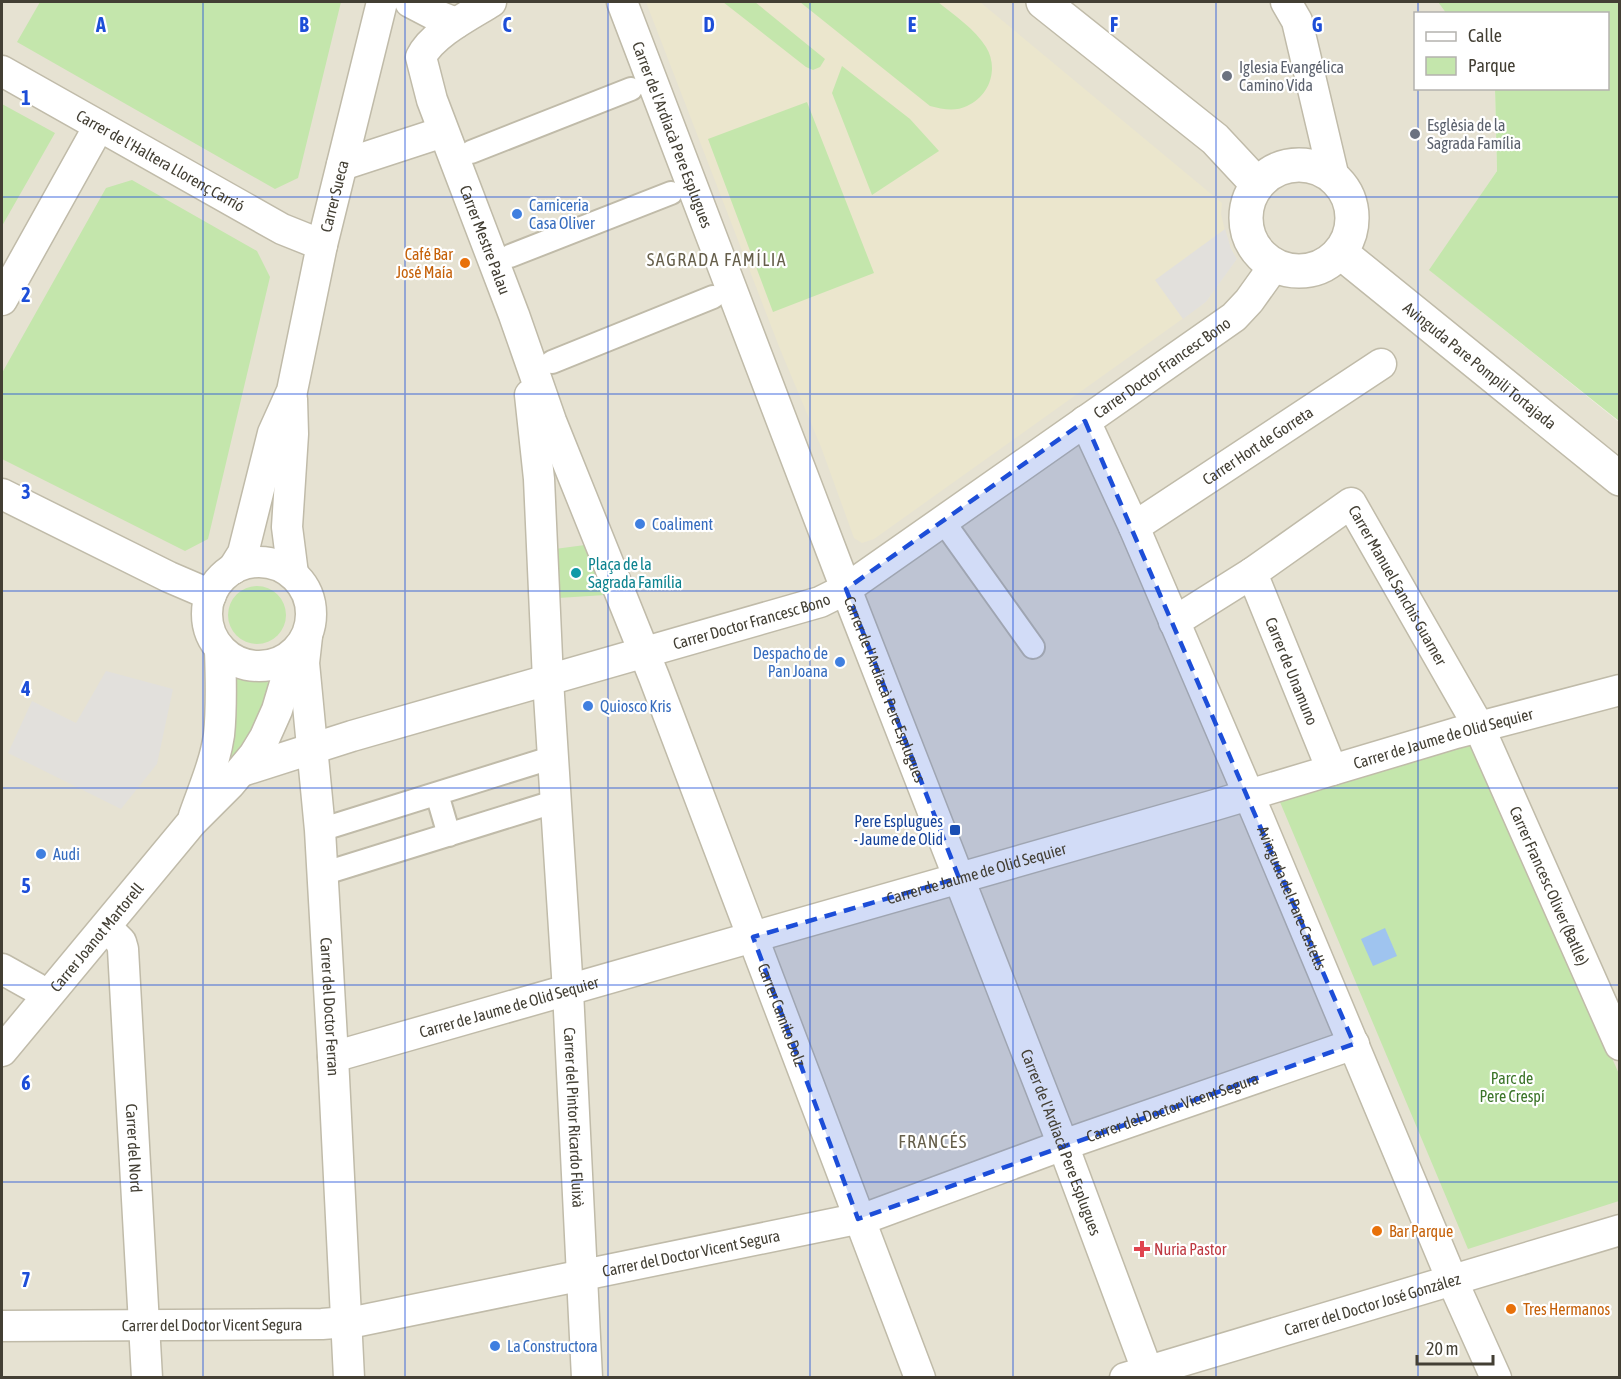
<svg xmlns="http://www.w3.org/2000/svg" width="1621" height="1379" viewBox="0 0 1621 1379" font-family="'Asap Condensed',sans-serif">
<rect width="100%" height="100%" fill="#f2efe4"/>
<path fill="#e6e2d2" d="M2,2h1436l8,11 -30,1v74l79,1 2,82 -67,99 189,152v955l-1617,1z"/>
<path fill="#ebe6cd" d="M646,2h334l242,201 -1,11 5,21 11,24 -31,43 -332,237 -12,4 -8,-5 -33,-91 -41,-98z"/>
<path fill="#c4e6ac" d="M40,2h301l-43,176 -23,11 -258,-147z
M723,2h32l70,57 -5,8 -7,3 -7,-3z
M800,2h138c16,13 37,27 48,45 13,21 4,49 -19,59 -12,6 -25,3 -37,0z
M1438,2h181v419l-190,-151 68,-99 -2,-82 113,-1v-74l-162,-1z
M842,66l68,53 29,32 -67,44 -40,-102z
M807,102l67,171 -101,39 -65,-173z
M2,104l53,29 -53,93z
M132,180l125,71 13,26 -62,262 -23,12 -183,-92v-86l104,-185z
M585,545l20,50 -47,3 -3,-49z
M228 615a29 29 0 1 1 58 0a29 29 0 1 1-58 0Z
M230,673l8,5 36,3 -13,38 -28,45 -5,-3z
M1473,741l146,333v127l-151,48 -188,-447z"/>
<path fill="#e2e0dc" d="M1225,229l6,19 6,11 -31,43 -23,17 -28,-39z
M106,671l67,18 -16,75 -36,45 -113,-56 24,-52 44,22z"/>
<path fill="#9fc4ef" d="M1385,928l12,28 -24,10 -12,-27z"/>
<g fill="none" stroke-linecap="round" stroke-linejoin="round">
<g stroke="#c0bba9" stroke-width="26">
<path id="pedestrian" d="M471,152l160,-63
M510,256l161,-63
M552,362l161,-65
M943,521l90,126
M437,794l12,41
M320,830l234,-73
M322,874l235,-73"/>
</g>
<g stroke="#c0bba9" stroke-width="33">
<g id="minor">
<path d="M410,2l23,12 23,9"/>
<path id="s1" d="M491,2c-21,13 -59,32 -70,55l11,43 82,215 37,106 103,256 266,701"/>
<path id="s2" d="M622,2l224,587 217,556 87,233"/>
<path d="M1286,2l11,19 37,157"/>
<path id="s3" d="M2,71l280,158 40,16"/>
<path d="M342,165l101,-33"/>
<path d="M2,300l97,-174"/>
<path id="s4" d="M530,395l9,84 9,201 20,311 19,387"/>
<path d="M292,399l1,35 -6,93 6,47"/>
<path id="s5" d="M1085,421l49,106 125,292 193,461 44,98"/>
<path d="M2,494l167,83 42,18"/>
<path id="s6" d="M1134,527l247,-163"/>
<circle cx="259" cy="614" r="52"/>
<path id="s7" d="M233,569l10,-16 30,-120 19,-42 30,-146 60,-243"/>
<path id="s8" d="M1252,573l80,197"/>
<path id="s9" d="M1174,622l78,-49 99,-70 128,224 141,318"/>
<path id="s10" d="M307,636l-3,27 16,167 13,227 16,321"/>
<path id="s11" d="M242,771l110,-35 468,-134 26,-13 388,-272 15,-16 25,-35"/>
<path d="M194,816c9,-26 21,-53 25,-81 3,-28 2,-57 1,-85"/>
<path id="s12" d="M106,927l15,15 2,7 24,429"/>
<path d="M2,969l34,19 10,9"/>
<path id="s13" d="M2,1051l190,-229 38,-38 24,-29 11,-18 12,-27 17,-57"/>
<path id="s14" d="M333,1057l882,-252 241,-72 164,-43"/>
<path id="s15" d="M2,1326l320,-2 37,-3 512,-105 192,-71 291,-101"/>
<path id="s16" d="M1125,1378l495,-148"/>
</g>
</g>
<g stroke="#c0bba9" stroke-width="36">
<g id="tertiary">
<path d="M1043,2l172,137 42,45"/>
<circle cx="1299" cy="218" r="53"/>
<path id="s17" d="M1340,252l280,227"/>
</g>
</g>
<use href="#pedestrian" stroke="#fff" stroke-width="22"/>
<use href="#minor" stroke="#fff" stroke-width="30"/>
<use href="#tertiary" stroke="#fff" stroke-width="33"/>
</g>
<path fill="#1d4ed8" fill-opacity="0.2" stroke="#1d4ed8" stroke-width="4.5" stroke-dasharray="12 8" stroke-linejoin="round" d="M1085,421l269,623 -496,175 -105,-282 206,-59 -113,-289z"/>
<path fill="none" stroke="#1d4ed8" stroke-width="1.5" stroke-opacity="0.55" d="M203,2v1376M405,2v1376M608,2v1376M810,2v1376M1013,2v1376M1216,2v1376M1418,2v12M1418,88v1290M2,197h1618M2,394h1618M2,591h1618M2,788h1618M2,985h1618M2,1182h1618"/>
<g fill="#6b7280" stroke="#fff" stroke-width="2">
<circle cx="1227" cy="76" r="6"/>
<circle cx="1415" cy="134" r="6"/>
</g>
<g fill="#3f7fe0" stroke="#fff" stroke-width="2">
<circle cx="517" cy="214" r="6"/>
<circle cx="640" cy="524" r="6"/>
<circle cx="840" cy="662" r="6"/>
<circle cx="588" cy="706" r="6"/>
<circle cx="41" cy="854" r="6"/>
<circle cx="495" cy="1346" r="6"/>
</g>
<g fill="#e8710a" stroke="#fff" stroke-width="2">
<circle cx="465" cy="263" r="6"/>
<circle cx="1377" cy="1231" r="6"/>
<circle cx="1511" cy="1309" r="6"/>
</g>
<circle fill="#0f9aa8" stroke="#fff" stroke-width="2" cx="576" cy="573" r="6"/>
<rect fill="#1a4fb4" stroke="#fff" stroke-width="2" x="949" y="824" width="12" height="12" rx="3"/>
<path fill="#e0444e" stroke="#fff" stroke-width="2" d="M1139 1240h6v6h6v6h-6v6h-6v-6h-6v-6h6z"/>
<g text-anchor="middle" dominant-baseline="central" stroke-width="4.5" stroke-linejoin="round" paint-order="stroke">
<g font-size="16" fill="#5b616d" stroke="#fff" text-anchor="start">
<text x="1239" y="67">Iglesia Evangélica<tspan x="1239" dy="18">Camino Vida</tspan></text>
<text x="1427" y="125">Esglèsia de la<tspan x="1427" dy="18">Sagrada Família</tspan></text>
</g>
<g font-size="16" fill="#433f34" stroke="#fff">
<text stroke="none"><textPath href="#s2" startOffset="142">Carrer de l'Ardiacà Pere Esplugues</textPath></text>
<text stroke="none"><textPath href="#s3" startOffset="182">Carrer de l'Haltera Llorenç Carrió</textPath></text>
<text stroke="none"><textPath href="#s7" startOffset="388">Carrer Sueca</textPath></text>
<text stroke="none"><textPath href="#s1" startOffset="284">Carrer Mestre Palau</textPath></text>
<text stroke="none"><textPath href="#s17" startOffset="180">Avinguda Pare Pompili Tortajada</textPath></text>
<text stroke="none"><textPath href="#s11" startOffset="1017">Carrer Doctor Francesc Bono</textPath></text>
<text stroke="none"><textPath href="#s6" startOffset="148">Carrer Hort de Gorreta</textPath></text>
<text stroke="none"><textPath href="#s9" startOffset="308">Carrer Manuel Sanchis Guarner</textPath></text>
<text stroke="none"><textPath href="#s11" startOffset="531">Carrer Doctor Francesc Bono</textPath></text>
<text stroke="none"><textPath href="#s8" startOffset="106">Carrer de Unamuno</textPath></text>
<text stroke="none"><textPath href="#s2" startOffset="736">Carrer de l'Ardiacà Pere Esplugues</textPath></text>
<text stroke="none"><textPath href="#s14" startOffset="1155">Carrer de Jaume de Olid Sequier</textPath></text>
<text stroke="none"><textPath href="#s14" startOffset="669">Carrer de Jaume de Olid Sequier</textPath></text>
<text stroke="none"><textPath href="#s9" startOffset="645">Carrer Francesc Oliver (Batlle)</textPath></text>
<text stroke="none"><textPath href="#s5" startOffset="520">Avinguda del Pare Castells</textPath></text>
<text stroke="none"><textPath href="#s13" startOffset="148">Carrer Joanot Martorell</textPath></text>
<text stroke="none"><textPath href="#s10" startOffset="372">Carrer del Doctor Ferran</textPath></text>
<text stroke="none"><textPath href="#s14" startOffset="183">Carrer de Jaume de Olid Sequier</textPath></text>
<text stroke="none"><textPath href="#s1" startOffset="1114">Carrer Camilo Dolz</textPath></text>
<text stroke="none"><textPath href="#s15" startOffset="1200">Carrer del Doctor Vicent Segura</textPath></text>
<text stroke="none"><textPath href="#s4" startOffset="724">Carrer del Pintor Ricardo Fluixà</textPath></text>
<text stroke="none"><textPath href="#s2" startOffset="1222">Carrer de l'Ardiacà Pere Esplugues</textPath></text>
<text stroke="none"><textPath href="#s12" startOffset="228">Carrer del Nord</textPath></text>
<text stroke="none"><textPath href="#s15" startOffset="696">Carrer del Doctor Vicent Segura</textPath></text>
<text stroke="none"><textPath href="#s16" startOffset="258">Carrer del Doctor José González</textPath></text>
<text stroke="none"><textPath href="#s15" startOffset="210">Carrer del Doctor Vicent Segura</textPath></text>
</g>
<g font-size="16" fill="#366cbe" stroke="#fff" text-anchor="start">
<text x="529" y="205">Carniceria<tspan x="529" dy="18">Casa Oliver</tspan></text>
<text x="652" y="524">Coaliment</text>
<text x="828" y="653" text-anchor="end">Despacho de<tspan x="828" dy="18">Pan Joana</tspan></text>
<text x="600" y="706">Quiosco Kris</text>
<text x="53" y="854">Audi</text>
<text x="507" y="1346">La Constructora</text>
</g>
<g font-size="16" fill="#c56008" stroke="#fff" text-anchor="start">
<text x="453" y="254" text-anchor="end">Café Bar<tspan x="453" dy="18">José Maía</tspan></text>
<text x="1389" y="1231">Bar Parque</text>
<text x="1523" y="1309">Tres Hermanos</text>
</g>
<g font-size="16" fill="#0d838f" stroke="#fff" text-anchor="start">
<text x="588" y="564">Plaça de la<tspan x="588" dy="18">Sagrada Família</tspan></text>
</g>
<g font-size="16" fill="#164399" stroke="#fff" text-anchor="end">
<text x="943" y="821">Pere Esplugues<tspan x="943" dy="18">- Jaume de Olid</tspan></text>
</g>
<g font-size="16" fill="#3b7428" stroke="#fff">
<text x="1512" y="1078">Parc de<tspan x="1512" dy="18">Pere Crespí</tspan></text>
</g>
<g font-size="16" fill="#be3a42" stroke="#fff" text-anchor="start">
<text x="1154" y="1249">Nuria Pastor</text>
</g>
<g font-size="18" letter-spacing="1.5" fill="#665f4b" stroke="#fff">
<text x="717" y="259">SAGRADA FAMÍLIA</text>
<text x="933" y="1141">FRANCÉS</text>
</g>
</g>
<g font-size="20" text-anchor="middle" font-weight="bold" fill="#1d4ed8" stroke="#fff" stroke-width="4.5" stroke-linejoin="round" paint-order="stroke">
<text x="101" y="32">A</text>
<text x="304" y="32">B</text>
<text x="507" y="32">C</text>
<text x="709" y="32">D</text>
<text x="912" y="32">E</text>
<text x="1114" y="32">F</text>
<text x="1317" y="32">G</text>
<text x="26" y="105">1</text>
<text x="26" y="302">2</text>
<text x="26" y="499">3</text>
<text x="26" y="696">4</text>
<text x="26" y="893">5</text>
<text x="26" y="1090">6</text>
<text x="26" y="1287">7</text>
</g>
<rect width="1621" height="1379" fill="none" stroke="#433f34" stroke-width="6"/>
<rect x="1414" y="12" width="195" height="78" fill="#ffffff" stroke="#b4b2ae" stroke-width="1.5"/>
<rect x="1426" y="32" width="30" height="9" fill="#ffffff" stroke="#b4b2ae" stroke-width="1.5"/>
<text x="1468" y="42" font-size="18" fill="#433f34">Calle</text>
<rect x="1426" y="57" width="30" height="18" fill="#c4e6ac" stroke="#b4b2ae" stroke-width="1.5"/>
<text x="1468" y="72" font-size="18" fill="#433f34">Parque</text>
<path d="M1417 1355v9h76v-9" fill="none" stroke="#433f34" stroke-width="3"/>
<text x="1426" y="1355" font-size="18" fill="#433f34" stroke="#ffffff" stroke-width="4.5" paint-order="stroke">20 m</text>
</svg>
